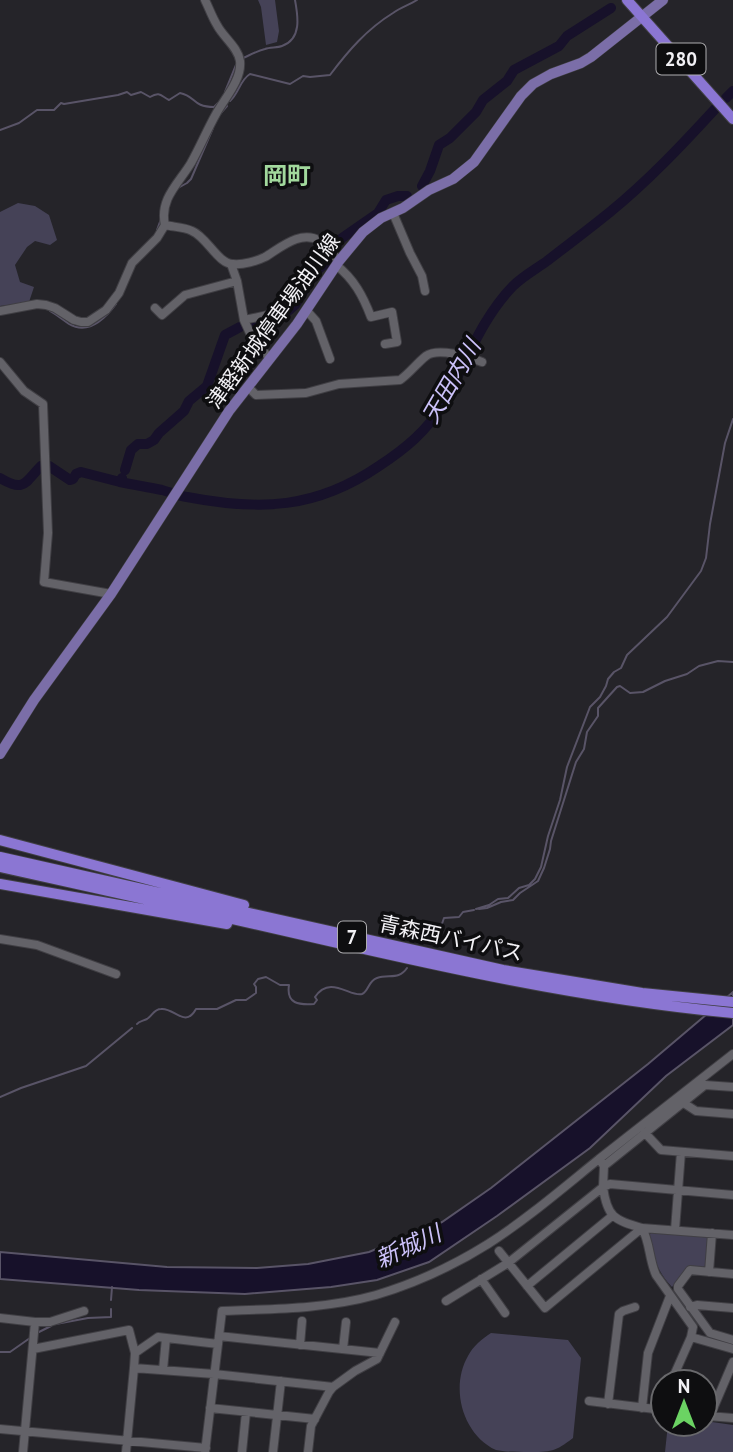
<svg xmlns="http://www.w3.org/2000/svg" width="733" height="1452" viewBox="0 0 733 1452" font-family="'PT Sans','Noto Sans JP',sans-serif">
<rect width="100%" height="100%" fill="#252429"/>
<path fill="#454257" d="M258,0h17l4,31 -2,11 -11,3 -5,-38z
M18,203l17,3 14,9 8,25 -7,5 -15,-4 -8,6 -12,18 5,17 14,5 -5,15 -29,4v-94z
M653,1231l52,5 3,3 -2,26 -4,3 -13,-1 -17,20c-17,-18 -17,-29 -23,-52z
M491,1333l77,7 13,18 -8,80c-18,14 -22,14 -45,14 -10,0 -24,0 -32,-2 -34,-16 -46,-63 -28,-94 5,-10 14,-17 23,-23z
M705,1421l28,4v27h-68l3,-28h37z"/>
<path fill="#17112a" stroke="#595467" stroke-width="2" d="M733,992v33l-67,51 -76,72 -93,68 -68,46 -52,18 -46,7 -86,7 -106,-4 -139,-11v-27l167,15 90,1 51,-4 61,-12 73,-30 49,-34 157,-124z"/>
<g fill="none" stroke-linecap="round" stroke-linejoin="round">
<path stroke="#595467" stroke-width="2" d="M243,58c7,-3 14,-7 22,-9 5,-2 12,-1 17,-3 20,-7 16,-30 13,-46
M225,92l11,-27
M230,101c9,-8 10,-21 20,-27l40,10 13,-8 7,1 20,-2c18,-24 37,-46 63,-62 7,-5 16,-8 24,-13
M220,114l7,-8
M0,130l19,-7 18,-13h17l7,-7 3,1 54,-9 9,-3 4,3 10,-3 9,5c10,-6 11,-1 19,3l11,-7c16,3 12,14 34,14l4,-4
M178,188l9,-5 4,-4 22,-51
M157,230l4,-11
M50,311c7,4 13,9 19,13 19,11 36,-5 47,-20
M476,909l13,-4 9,-6 10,-1 11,-10 10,-3 6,-6 6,-12 7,-31 12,-36 7,-33 23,-60 10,-10 6,-11 2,-7 6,-7 7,-4 6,-13 40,-38 34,-46 5,-13 4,-34 15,-81 8,-24
M479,909l8,-1 14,-6 12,-2 7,-7 18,-12 6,-13 6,-19 1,-8 25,-79 8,-13 3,-17 11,-16v-8l19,-21 3,-1 10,7 13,-1 22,-11 22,-7 12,-8 19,-5 15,1
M430,943l7,-5 7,-20 15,-1 4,-5 11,-2
M137,1024c2,-3 6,-3 10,-5 5,-3 7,-10 14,-10 13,-2 24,20 35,0h21l19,-9h10l10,-7v-6l-2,-3 4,-5 8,-2 14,8h9c-3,19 10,20 25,19l3,-4 -2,-3c15,-23 36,1 47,-3 7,-3 6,-13 15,-16 12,-4 22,2 30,-10
M0,1097l21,-9 65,-22 46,-38
M111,1300l1,-13
M56,1324l32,-6 23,-1v-8
M37,1333l14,-7
M0,1352h10l20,-14"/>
<path stroke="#17112a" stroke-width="10" d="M726,98l7,-7
M422,186l8,-15 9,-26 11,-7 26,-26 7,-12 24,-19 7,-11 45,-24 8,-10 44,-28
M125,470l6,-20 7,-6h9l7,-4 5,-7 25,-22 5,-10 18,-15 18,-51 15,-8 17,-7 24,-5 7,-4 7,-6 19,-32 13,-11 6,-14 9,-10 36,-25 8,-13 12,-4h9
M0,478c25,15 25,4 41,-12h8l21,14 3,-1 3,-5 5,-2 39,10 2,-4
M120,482c14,3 28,5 42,8 8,2 16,6 25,7 73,14 129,12 192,-31 26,-17 48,-35 64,-62 23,-40 37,-84 70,-118 10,-10 23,-17 34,-25 21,-16 42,-32 63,-49 38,-31 72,-67 105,-103"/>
<g stroke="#403f44" stroke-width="10">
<path id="minor" d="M393,213l17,40 12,23 3,15
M165,225c8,2 19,2 27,6 15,6 26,33 41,33 10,1 24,-3 32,-7 15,-9 36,-28 55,-16 7,4 13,13 19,20
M231,264l6,17 7,39c26,-6 40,-4 55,-29
M336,265c18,14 27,31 35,52l21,-5 5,30 -12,2
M155,308l7,7 23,-20 52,-14
M0,311l37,-7 9,1 9,3 19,12 7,2h7l18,-12 13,-17 13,-30 25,-25 8,-13c-6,-26 14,-42 26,-62 9,-16 16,-33 25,-49 8,-15 26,-34 24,-53 -2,-14 -17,-24 -23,-36 -5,-8 -8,-17 -12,-25
M307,311l9,10 14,38
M244,320l10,22 16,16
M0,362l24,29 19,13 5,129 -4,49 67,12
M248,387l8,8 50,-2 33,-9 61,-4c10,-7 17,-17 26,-24 12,-9 43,1 56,6
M0,939l37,6 79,29
M682,1102l14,9 37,3
M645,1133l16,17 72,6
M599,1159l134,-105
M604,1166l101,-81 28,2
M604,1166l-1,21 7,-3 123,11
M603,1187c4,30 11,33 39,41 8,14 7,32 14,47l37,52 -2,10 -20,45
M675,1230l6,-78
M499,1251l46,57 97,-80 91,7
M709,1272l3,-39
M733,1274l-43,-4 -12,16v3l32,44 23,7
M481,1279l24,34
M527,1286l85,-70
M446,1301l62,-38 95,-76
M690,1307l7,-2 36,3
M0,1318l35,4h15l34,-11
M219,1336l161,17
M691,1337l42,12
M300,1345l2,-24
M33,1349l96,-19 6,23
M343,1349l3,-27
M134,1368l1,-15 23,-16 60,7
M163,1370l3,-32
M589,1401l74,9
M608,1404l11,-90 4,-3 12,-4
M210,1408l105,11
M642,1408l6,-55 22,-57
M708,1416l25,2
M710,1416l23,-54
M0,1429l206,19
M23,1452l12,-130
M126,1452l8,-84 80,6 119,13
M205,1452l17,-141c51,-2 104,-2 154,-16 40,-12 77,-29 112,-51 39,-25 75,-56 111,-85l5,7
M242,1452l4,-40
M273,1452l8,-71
M308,1452l3,-26 18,-34 4,-5 22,-16 22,-12 18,-37"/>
</g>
<g stroke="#403f44" stroke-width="11">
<path id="major" d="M0,754l34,-54 77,-106 118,-183 68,-87 42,-63 24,-29 18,-14 22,-10 26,-18 24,-11 21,-17 47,-66 12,-12 18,-10 30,-11 10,-6 72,-57"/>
</g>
<g stroke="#403f44" stroke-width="12">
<path id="highway" d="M627,0l106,119
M0,840l244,65
M0,857l503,113 139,23 91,9
M0,867c97,21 193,43 290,65 147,34 293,67 443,81
M0,884l227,40"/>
</g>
<use href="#minor" stroke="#636268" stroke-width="8"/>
<use href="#major" stroke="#7b6ea8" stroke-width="10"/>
<use href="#highway" stroke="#8b76d3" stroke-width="10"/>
</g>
<g text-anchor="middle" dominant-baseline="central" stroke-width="7" stroke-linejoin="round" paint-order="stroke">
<g fill="#0e0e10" stroke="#aeadb0" stroke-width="2">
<rect x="656.5" y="43.5" width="49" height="31" rx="5"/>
<rect x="338" y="921.5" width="28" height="31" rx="5"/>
</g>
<g font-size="19" font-weight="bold" fill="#f2f1f5">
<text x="681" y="59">280</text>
<text x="352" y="937">7</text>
</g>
<g font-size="21" fill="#f2f1f5" stroke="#0e0e10">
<text transform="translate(273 321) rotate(-54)">津軽新城停車場油川線</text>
<text transform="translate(451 938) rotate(12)">青森西バイパス</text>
</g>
<g font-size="23" font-style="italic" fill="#cbc1f9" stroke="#0e0e10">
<text transform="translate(451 381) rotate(-60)">天田内川</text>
<text transform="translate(408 1246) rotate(-25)">新城川</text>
</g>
<g font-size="24" font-weight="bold" fill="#a2d99d" stroke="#0e0e10">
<text x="287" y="175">岡町</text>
</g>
</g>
<g transform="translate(684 1403)"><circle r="33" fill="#0e0e10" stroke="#69696c" stroke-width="2"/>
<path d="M0-5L12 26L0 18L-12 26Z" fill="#6bd363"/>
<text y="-10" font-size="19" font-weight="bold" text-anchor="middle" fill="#f2f1f5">N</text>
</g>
</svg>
